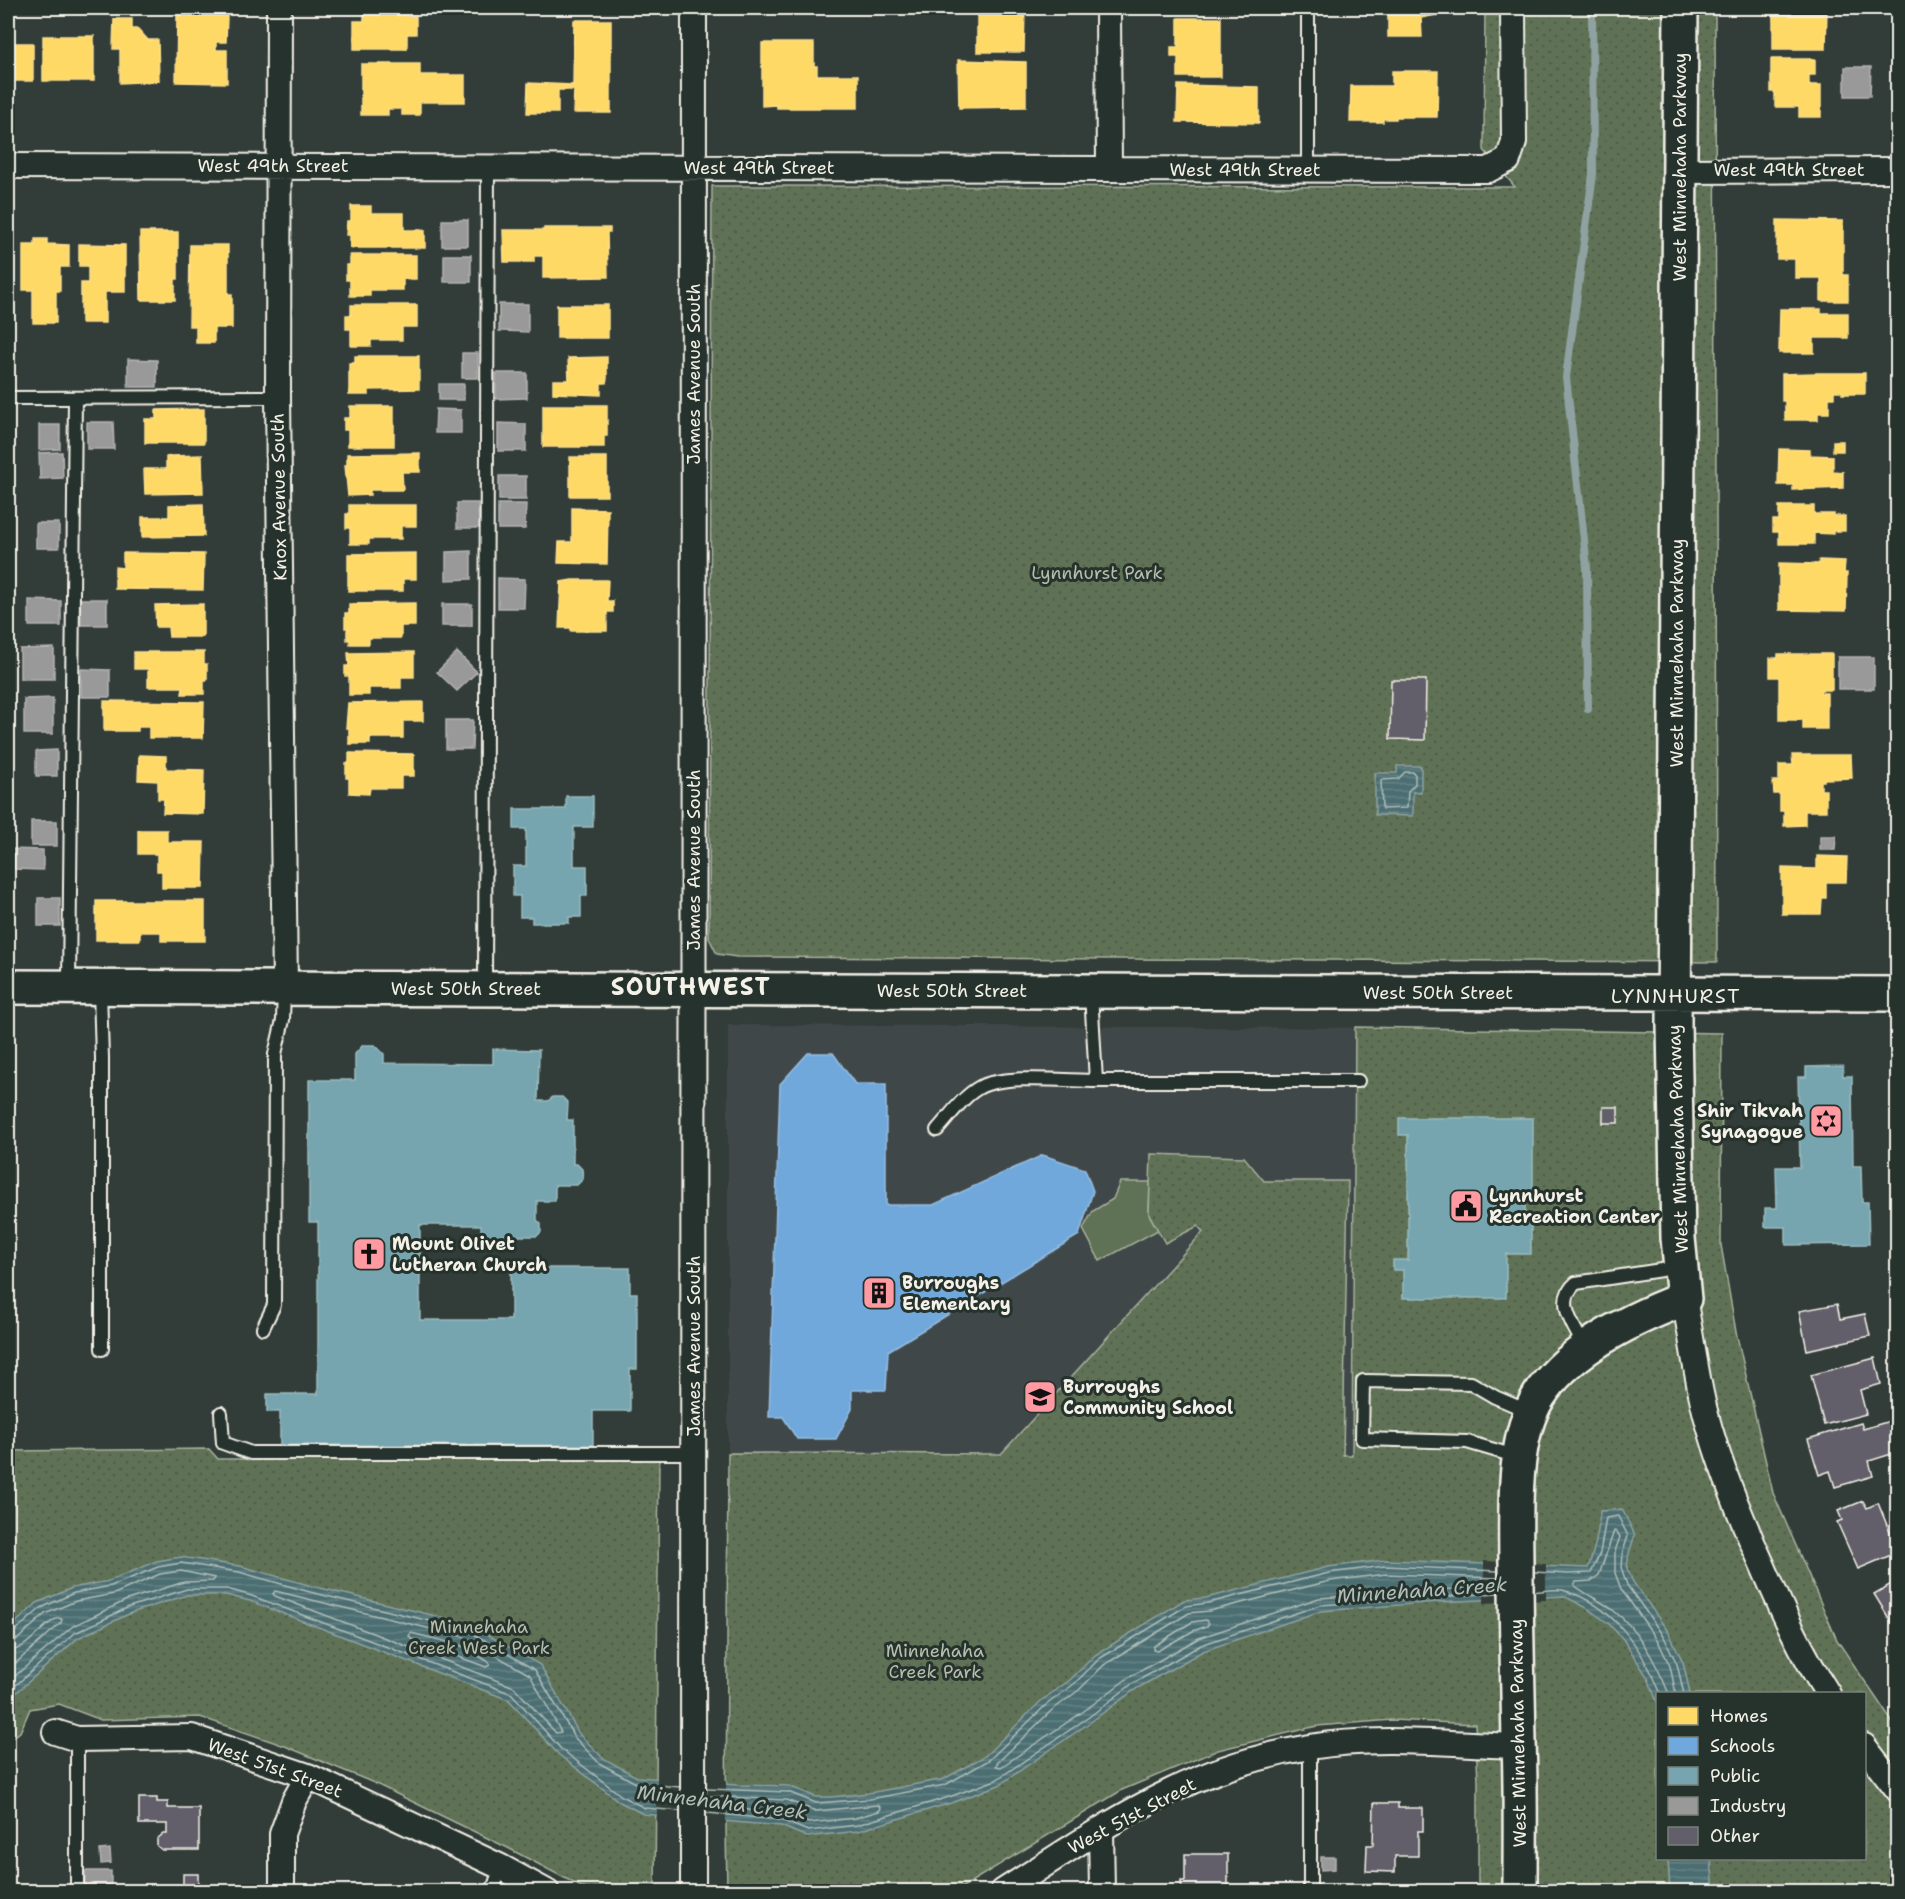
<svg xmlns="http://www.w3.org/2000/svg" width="1905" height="1899" viewBox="0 0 1905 1899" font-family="'Shantell Sans',sans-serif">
<defs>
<pattern id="park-dots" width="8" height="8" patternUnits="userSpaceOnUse" patternTransform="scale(1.5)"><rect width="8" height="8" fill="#5e7255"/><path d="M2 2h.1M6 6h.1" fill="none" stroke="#525b4d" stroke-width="1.8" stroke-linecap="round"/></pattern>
<pattern id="water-rules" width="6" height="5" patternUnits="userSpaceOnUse" patternTransform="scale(1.5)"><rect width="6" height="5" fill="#4b6e72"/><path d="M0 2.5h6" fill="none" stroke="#668386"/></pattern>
</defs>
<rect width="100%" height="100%" fill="#323c39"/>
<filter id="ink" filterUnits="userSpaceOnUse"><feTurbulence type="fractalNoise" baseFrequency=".0167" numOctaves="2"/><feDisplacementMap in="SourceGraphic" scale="12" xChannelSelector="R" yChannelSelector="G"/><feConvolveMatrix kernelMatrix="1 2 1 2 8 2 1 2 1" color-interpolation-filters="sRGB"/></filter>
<g filter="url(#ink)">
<path fill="#404648" d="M728,1025l690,3 -66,427 -624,292z"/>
<path fill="#5e7255" stroke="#a9b29e" stroke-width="1.5" d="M1120,1182h30l-1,32 9,16 -58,31 -17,-32 10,-18 20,-12z"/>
<path fill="url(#park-dots)" stroke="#a9b29e" stroke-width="1.5" fill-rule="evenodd" d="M1485,8h230l2,954 -980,-5 -20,-3 -8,-16 3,-752 803,1 -31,-37z
M1355,1027l367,6 -1,212 15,87 37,161 64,147 60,89v162h-419v-111l-3,-56 -83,-4 -75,6 -99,24 -96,40 -166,101 -229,1 -1,-64 2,-375 273,1 202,-222 -5,-6 -33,17 -16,-29 2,-60 93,3 20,24h84l-5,274h9zM1658,1694h206v164h-206z
M209,1449l9,10 441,1 -4,431h-66l-81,-43 -134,-65 -89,-37 -85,-29 -99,3 -42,-16 -29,5 -10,23 -12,9v-290z"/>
<path fill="url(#water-rules)" stroke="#8fa2a1" stroke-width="1.5" d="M1397,766h24v26h-8v24l-38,-1v-42h22z
M1622,1509l13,26 -6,18 -2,15 6,14 36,51 14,29 7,31 -32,1 -1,8 -9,-24 -25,-39 -15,-16 -23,-16 -21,-11 -125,6 -118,9 -118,40 -67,38 -44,32 -93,64 -48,18 -93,28 -51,6 -26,-11 -138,-12 -23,-12 -62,-48 -49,-54 -259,-99 -24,-6h-39l-56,18 -53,25 -70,62v-70l29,-27 35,-15 37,-7 48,-20 24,-4 59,9 72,20 157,38 71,41 40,70 23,23 34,19 99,8 53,1 27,11h15l38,-4 75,-14 41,-23 57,-56 28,-20 25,-25 89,-55 22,-2 122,-31 57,-7 203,8c7,-19 11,-36 12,-57z
M1668,1859h43l3,32h-44z"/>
<path fill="#323c39" d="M1484,1561l62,3v36l-62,3z
M657,1776l69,5v43l-69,-6z"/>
<path fill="#ffd966" stroke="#fce08d" stroke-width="1.5" d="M364,8h43v8h9v18h-9v15h-53v-28h10z
M977,8h48l-1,44h-47z
M1388,8h49v7l-16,3 1,19h-34z
M1773,8h54l-1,41h-53z
M177,15l50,1 -1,26h-10v8h11v33l-51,-1z
M1178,18h43v59h-43v-20h-7v-10h7z
M114,19h18v10h6l10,11h10l1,41 -39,2v-34h-7z
M574,20h37v93h-38l1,-23h-16v23h-31l1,-30 45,2z
M43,36h51v45h-51z
M8,43h25v38h-25z
M762,43h52v23h3v9h41v33h-81v-3l-15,1z
M1771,59h44v16h-6v10h12v32h-22v-10h-24v-15h-4z
M958,60l68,2v45l-67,1z
M361,64h59v11h45v27h-45v13h-18v-6h-14v6h-27z
M1392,71h46l-1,46h-41v2h-13v3h-33l1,-36h41z
M1178,85l81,2v36l-82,-1z
M351,206h20v7h33v17h21v18h-75v-13h-4l1,-14h4z
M1777,220l66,1v54h5v26h-27v-23h-26v-19h-18z
M544,228h66v4h-3l1,45 -65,1v-22h-9v6h-30l-1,-32h41z
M140,232h38v47h-3v21h-34z
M35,239h12v5l22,1v22h-9v24h-4v32h-23v-33h-10v-45h12z
M79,244l46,1v47h-20v31h-24v-40h7v-17h-9z
M190,245h38v49h4v34h-18v15h-18v-17h-7z
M350,255h66v24h-13v11h-33v6h-20v-16h-4v-15h4z
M351,305h66v22h-15v13h-31v6h-20v-17h-5v-14h5z
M557,305h51v33h-51z
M1780,309h41v4h27v25h-34v15h-35z
M355,356h64v33l-50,1v5h-20v-32h6z
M607,357v21l-1,5h-5v12l-48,-2v-13h16l-1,-22z
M1815,373h50v21h-23v-3h-8v7h-5v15h-11v7h-33v-19h-3v-27z
M543,405h64v31h-3v11h-61z
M350,406h44v40h-46v-16h-4v-12h6z
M204,409v34h-59v-24h11v-9z
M1833,441h10v10h-10z
M1779,449l31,1v5l23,1v15l10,1v16l-50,2v-5h-15z
M420,453v19h-18l1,18h-33v5l-22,1 -3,-31h2v-11z
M202,455l1,38 -58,1 -1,-25h22v-12l5,-1z
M570,457h37v39h-37z
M203,504l1,32 -62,1v-20h27v-12z
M349,505h67v21h-15v13h-32v5h-19v-16h-4v-14h3z
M1779,506h35v8h20v2h11v15h-12v3l-19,-1v11h-35v-12h-6v-12h6z
M572,508l36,1 -1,55 -49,-1 1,-21h13z
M123,553l81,1 -1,36 -88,-1v-22l8,1z
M416,553v26h-13v12h-55v-37z
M1819,560l26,1 -1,12h3l-1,38 -67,-1v-47l40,1z
M572,580h36l-1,21h6v11h-6v19h-36v-3h-12l2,-46z
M415,603v23h-14v12h-32v6h-19v-4h-3v-10l2,-2h-4v-15h4v-9z
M203,604v33h-34l-1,-10h-12l-1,-22z
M134,652h70v12h3v16h-3v14h-22l1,-7h-35v-18h-14z
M414,652v25h-13v11h-32v7h-20v-19h-4v-10h4l-1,-13z
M1778,654h54v36h-12l1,3h6v36h-24v-9h-24v-43h-9v-19h8z
M104,701l100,1 -1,36h-54v-11h-11v4h-34z
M423,702v19h-20v17h-33v6h-21v-16h-3l2,-25z
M349,753l65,1v22h-13v12h-31l-1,6 -20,-1v-15h-3v-15h3z
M139,755l27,1v13l38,1 -1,44 -40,-1 1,-14h-6v-18l-20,-1z
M1792,755h59l1,23 -28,1v2h-3v9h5v21h-21v14l-21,1v-15h-4v-17h-6l-1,-13h6v-16h14z
M138,830h29v12h37l-1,46h-41v-17h-5v-17h-19z
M1817,856l30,1 -1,25h-20v16h-4l-1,16h-39v-46l35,1z
M96,901h109v40h-44v-9h-21v8h-44z"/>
<path fill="#6fa8dc" stroke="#97bee0" stroke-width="1.5" d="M808,1053h25l22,31h31v121h47l110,-50 42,14 8,22 -14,44 -191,116 -2,39h-34v19l-16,30h-39l-14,-22h-14l11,-333z"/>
<path fill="#76a5af" stroke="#9cbcc0" stroke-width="1.5" d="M566,796h27v31h-19v39h13v30h-6v21h-12v6h-37v-6h-12v-21h-7v-30h13v-37h-12v-20h52z
M363,1045h12l9,9v9l109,1v-15l46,1 -1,51h10l5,-4h9l6,6 -1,17h6v44h4l5,5 1,10 -6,6h-22v16h-18v19l4,4v8l-4,4h-35v5h-21v-16h-61v95h91v-52h119v25h7v76h-7v42h-37v34h-313v-33h-13v-18h51v-172h-9v-142h46v-26z
M1843,1066v10h9l1,90h8l1,36h6l1,42 -83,1v-18h-21v-19h12l-1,-41h24l-2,-90h8v-10z
M1399,1118h134v74h-8v29h6v33h-25v44h-103v-28h-10v-10h15v-125h-9z"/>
<path fill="#999" stroke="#b4b3b1" stroke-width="1.5" d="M1845,67h26l-1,29h-25z
M442,220h26v26h-26z
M444,255h27v27h-27z
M499,304h29v28l-29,-1z
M462,353h16v25h-16z
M128,359l29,1v27h-29z
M496,373h31v25l-31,1z
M439,384h25v16h-25z
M436,409l25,1v23h-26z
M87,422h26l1,27h-27z
M498,423l28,1v27h-28z
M39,425h21v24l-21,1z
M62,452l1,26 -23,1 -1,-26z
M499,476h27v24h-27z
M457,503h21l1,25h-22z
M498,504h28l-1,25h-27z
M36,523h23v25h-23z
M471,551v28l-25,1v-28z
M498,578l27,1 -1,29h-26z
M80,599h27v26h-26z
M29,600l32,1v25h-32z
M442,604h30v22h-30z
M54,648v31h-34v-30z
M457,652l20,20 -20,19 -20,-19z
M1838,657h36v32h-36z
M81,669l29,1v27h-29z
M53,698v36h-29v-35z
M446,720h27l-1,29h-26z
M57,750v26h-21v-25z
M31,821h26v25h-26z
M1820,836h16l-1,14h-15z
M12,849l31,1v20l-31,-1z
M38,898h22v28h-22z
M110,1849l1,14 -10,1 -1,-14z
M1321,1857h14v12l-14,1z
M85,1871h26v21h-26z"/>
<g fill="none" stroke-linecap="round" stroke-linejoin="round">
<path stroke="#b0bdb9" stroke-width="1.5" d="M1405,772h8l2,3v9l-7,7 -1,17 -25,1 -1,-29 17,-1z
M1534,1572l34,2 23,-1 9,-20 6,-35 12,-2 10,20 -5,16 -1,18 5,15 37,52 13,27 7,30
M1498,1578l-112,-4 -56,7 -121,30 -20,2 -85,52 -25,25 -28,21 -54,52 -1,3 5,1 83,-56 44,-33 71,-40 120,-40 179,-12
M275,1591l189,46 66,38 31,57 -5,1 -42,-46 -239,-91 -2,-2z
M1534,1592c10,-1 23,-4 32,-1 47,14 78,60 95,103
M1206,1620l3,3 -2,3 -14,5 -36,20 -4,-1 1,-4 38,-24z
M411,1633l49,12 29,17 1,3 -4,2 -75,-28 -2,-3z
M8,1634l6,-2 27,-24 33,-15 37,-7 47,-19 23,-4 58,9 71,20 157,38 68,40 40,68 24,25 37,20 44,4
M8,1642l10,-3 27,-25 31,-13 38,-7 46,-20 21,-3 34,7 -2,3 -29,1 -57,18 -54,26 -65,56
M8,1651c21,-1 31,-25 50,-33l4,1 -1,4 -53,47
M8,1692l67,-59 54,-26 58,-18h40l25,7 260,98 49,55 62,48 22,11 35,3
M1669,1694c-12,-30 -29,-63 -55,-83 -12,-10 -28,-16 -40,-26l2,-3 15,-1 8,-6 15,-44 3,1 3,5 -5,14v22l6,16 37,52 12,25 6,28
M707,1789l81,3 28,11 54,-4 75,-14 44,-25 57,-55 28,-21 25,-25 87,-53 22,-3 121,-30 56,-7 113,5
M680,1803l-33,-3 -9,-6 3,-3 39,3
M707,1806l75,7 27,10 46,-5 24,-7 2,-3 -3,-3 -62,6 -30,-11 -79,-4
M707,1813l74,7 27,11 49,-6 92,-28 47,-17 93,-63 43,-33 69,-39 119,-40 178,-12"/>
<path stroke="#8fa2a1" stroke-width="8" d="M1588,709l-1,-142 -21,-190 27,-203 -1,-166"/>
</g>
<path fill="#625f6b" stroke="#f4f1e8" stroke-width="1.5" d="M1391,680h35l-1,60 -35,-1z
M1603,1107h15v16h-15z
M1837,1304l3,15 25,-5 5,22 -63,14 -8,-39z
M1875,1358l6,26 -21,6 6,24 -42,11 -13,-50z
M1890,1421l8,31 -29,9 4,15 -38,11 -5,-16 -11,4 -11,-36 53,-16 2,6z
M1863,1501l4,7 11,-5 20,49 -40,17 -21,-47 5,-2 -4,-9z
M1898,1580v53l-24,-39z
M139,1798h18v4h11v6h31v42h-37l-5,-4v-7l6,-5h4v-10h-28z
M1374,1803h24v5h25v23h-5v25h-23v16l-29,-1 1,-26h6z
M1185,1854h43v35h23v3h-70v-11h4z
M183,1874h15v18h-37v-7h22z
M1354,1884h27v4h45v4h-72z"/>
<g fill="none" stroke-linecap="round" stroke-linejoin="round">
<g stroke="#f4f1e8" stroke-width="16">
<path id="lane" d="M1308,170v-162
M8,398l270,-1
M69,986l6,-587
M485,987l3,-821
M100,990l2,68v291
M1091,993l5,88h262
M937,1130c13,-14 26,-34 43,-43 26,-13 86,-6 116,-6
M263,1328l11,-23 1,-251 8,-34 1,-32
M1584,1346c-10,-20 -30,-45 -8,-63l105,-16
M221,1413l2,30 28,10h443
M1518,1457l-51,-15 -105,-3 1,-58 108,2 24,14 35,15
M77,1892v-153
M492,1892l9,-25
M1310,1892v-145"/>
</g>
<g stroke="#f4f1e8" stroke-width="28">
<path id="street" d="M279,8l-1,389 7,590
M1108,8l1,161
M8,166l1480,4 20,-10 6,-18 -1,-134
M1680,171l218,-1
M1684,1299c8,39 12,78 22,116 14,52 34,101 56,149 20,46 39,88 66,130
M55,1732l22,7 115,-2 116,39 193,91 46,25
M1864,1746l34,44
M1101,1829l1,63
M282,1892v-58l12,-33 14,-25
M693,1892l1,-1884
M1002,1892c55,-35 110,-73 169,-101 43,-21 91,-36 139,-44 68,-12 140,-3 209,-1"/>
</g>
<g stroke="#f4f1e8" stroke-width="38">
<path id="secondary" d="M8,987l1890,7
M1520,1892c0,-50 1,-100 -1,-150 -1,-58 -3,-115 -3,-173 0,-51 -5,-129 23,-173 30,-47 94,-78 145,-97l-6,-61 -4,-214 7,-1016"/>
</g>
<use href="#lane" stroke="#26332d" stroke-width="12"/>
<use href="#street" stroke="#26332d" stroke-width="24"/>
<use href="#secondary" stroke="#26332d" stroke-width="33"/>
</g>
</g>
<defs>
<g id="synagogue-square" transform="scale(1.725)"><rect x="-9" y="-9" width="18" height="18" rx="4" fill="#ff9aa2" stroke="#26332d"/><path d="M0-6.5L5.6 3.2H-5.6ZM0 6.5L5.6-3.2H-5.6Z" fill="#111"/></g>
<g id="civic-square" transform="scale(1.725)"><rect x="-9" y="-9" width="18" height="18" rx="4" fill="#ff9aa2" stroke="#26332d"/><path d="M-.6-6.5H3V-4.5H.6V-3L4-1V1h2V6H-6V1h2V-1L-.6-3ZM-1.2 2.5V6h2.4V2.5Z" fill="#111"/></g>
<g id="church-square" transform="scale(1.725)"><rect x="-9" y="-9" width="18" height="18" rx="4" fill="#ff9aa2" stroke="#26332d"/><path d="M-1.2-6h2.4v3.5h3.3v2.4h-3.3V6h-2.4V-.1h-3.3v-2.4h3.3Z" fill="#111"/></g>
<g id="building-square" transform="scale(1.725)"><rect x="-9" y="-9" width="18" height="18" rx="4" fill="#ff9aa2" stroke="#26332d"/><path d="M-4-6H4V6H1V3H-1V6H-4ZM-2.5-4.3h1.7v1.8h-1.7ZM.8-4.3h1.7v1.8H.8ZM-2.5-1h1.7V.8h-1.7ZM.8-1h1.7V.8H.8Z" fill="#111"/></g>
<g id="school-square" transform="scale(1.725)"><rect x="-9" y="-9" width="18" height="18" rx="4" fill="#ff9aa2" stroke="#26332d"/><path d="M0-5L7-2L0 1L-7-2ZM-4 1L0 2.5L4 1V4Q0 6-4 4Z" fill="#111"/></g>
</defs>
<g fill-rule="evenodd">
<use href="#synagogue-square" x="1826" y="1121"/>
<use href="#civic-square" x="1466" y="1206"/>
<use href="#church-square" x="369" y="1254"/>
<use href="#building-square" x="879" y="1293"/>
<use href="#school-square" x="1040" y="1397"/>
</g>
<g text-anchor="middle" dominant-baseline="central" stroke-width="6" stroke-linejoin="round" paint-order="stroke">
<g font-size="18" fill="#f4f1e8" stroke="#26332d">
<text x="273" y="166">West 49th Street</text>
<text transform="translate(1680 167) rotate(-90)">West Minnehaha Parkway</text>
<text x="759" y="168">West 49th Street</text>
<text x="1245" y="170">West 49th Street</text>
<text x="1789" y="170">West 49th Street</text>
<text transform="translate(694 374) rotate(-90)">James Avenue South</text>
<text transform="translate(279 497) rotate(-91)">Knox Avenue South</text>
<text transform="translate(1677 653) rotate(-90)">West Minnehaha Parkway</text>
<text transform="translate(694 860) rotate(-90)">James Avenue South</text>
<text x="466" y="989">West 50th Street</text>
<text x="952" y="991">West 50th Street</text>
<text x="1438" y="993">West 50th Street</text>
<text transform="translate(1678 1139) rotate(-92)">West Minnehaha Parkway</text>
<text transform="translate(694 1346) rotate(-90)">James Avenue South</text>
<text transform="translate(1518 1733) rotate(-91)">West Minnehaha Parkway</text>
<text transform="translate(275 1768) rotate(20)">West 51st Street</text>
<text transform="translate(1132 1816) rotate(-28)">West 51st Street</text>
</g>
<g font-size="18" fill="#b8bead" stroke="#26332d">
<text x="1097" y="573">Lynnhurst Park</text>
<text x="479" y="1627">Minnehaha<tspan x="479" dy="21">Creek West Park</tspan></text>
<text x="935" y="1651">Minnehaha<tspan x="935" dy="21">Creek Park</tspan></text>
</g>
<g font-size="18" font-weight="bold" fill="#f4f1e8" stroke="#26332d" text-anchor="start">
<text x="1803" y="1111" text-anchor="end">Shir Tikvah<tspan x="1803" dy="21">Synagogue</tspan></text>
<text x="1489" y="1196">Lynnhurst<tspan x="1489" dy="21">Recreation Center</tspan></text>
<text x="392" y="1244">Mount Olivet<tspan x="392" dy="21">Lutheran Church</tspan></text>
<text x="902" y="1283">Burroughs<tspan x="902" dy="21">Elementary</tspan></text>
<text x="1063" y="1387">Burroughs<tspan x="1063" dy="21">Community School</tspan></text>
</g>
<g font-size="20" letter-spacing="1.5" fill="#f4f1e8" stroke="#26332d">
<text x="1676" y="996">LYNNHURST</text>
</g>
<g font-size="20" font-style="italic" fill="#b0bdb9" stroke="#26332d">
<text transform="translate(1422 1590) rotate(-4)">Minnehaha Creek</text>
<text transform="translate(722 1802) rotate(7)">Minnehaha Creek</text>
</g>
<g font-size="24" font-weight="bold" letter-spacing="1.5" fill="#f4f1e8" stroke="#26332d">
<text x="691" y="987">SOUTHWEST</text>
</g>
</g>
<rect width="1905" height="1899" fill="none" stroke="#26332d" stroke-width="30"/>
<rect x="15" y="15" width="1875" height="1869" fill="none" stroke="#f4f1e8" stroke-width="2" filter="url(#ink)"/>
<rect x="1656" y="1692" width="210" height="168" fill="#26332d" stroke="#787f78" stroke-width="1.5"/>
<rect x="1668" y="1707" width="30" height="18" fill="#ffd966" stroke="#787f78" stroke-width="1.5"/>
<text x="1710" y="1722" font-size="18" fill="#f4f1e8">Homes</text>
<rect x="1668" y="1737" width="30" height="18" fill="#6fa8dc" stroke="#787f78" stroke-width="1.5"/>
<text x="1710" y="1752" font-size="18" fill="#f4f1e8">Schools</text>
<rect x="1668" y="1767" width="30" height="18" fill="#76a5af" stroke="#787f78" stroke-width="1.5"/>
<text x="1710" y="1782" font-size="18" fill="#f4f1e8">Public</text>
<rect x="1668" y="1797" width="30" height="18" fill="#999999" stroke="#787f78" stroke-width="1.5"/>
<text x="1710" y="1812" font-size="18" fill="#f4f1e8">Industry</text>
<rect x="1668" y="1827" width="30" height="18" fill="#625f6b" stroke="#787f78" stroke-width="1.5"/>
<text x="1710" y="1842" font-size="18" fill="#f4f1e8">Other</text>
</svg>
